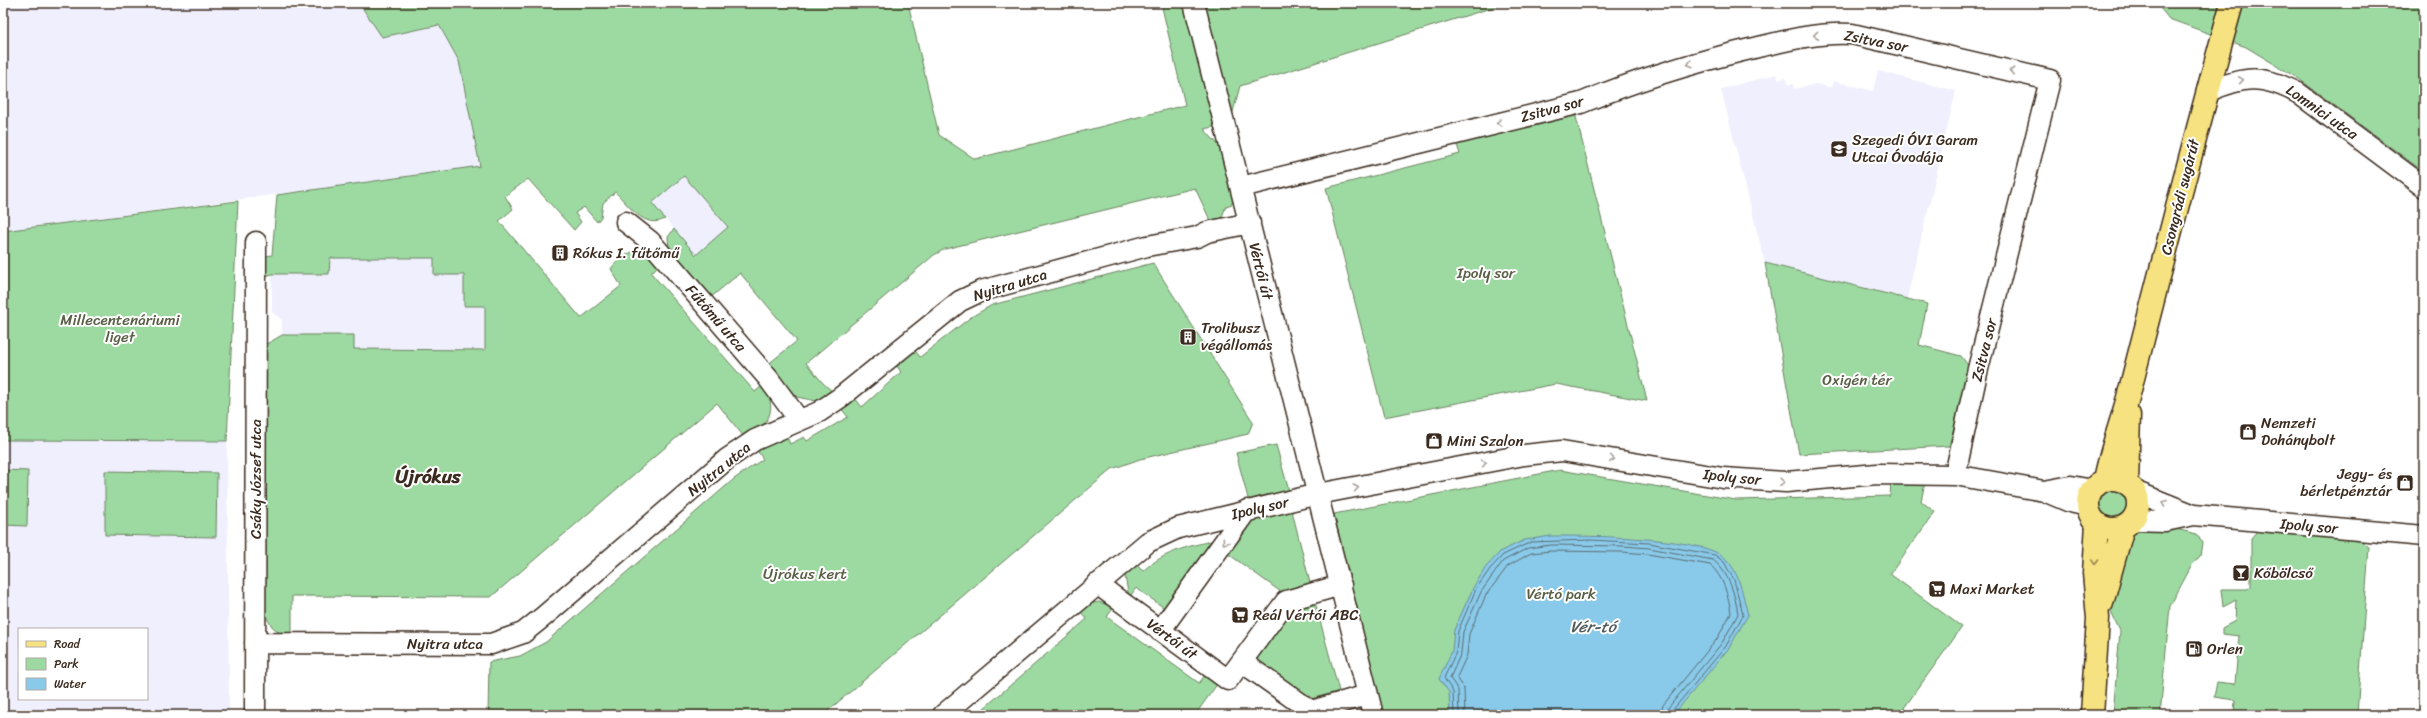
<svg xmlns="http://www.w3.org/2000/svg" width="2427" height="718" viewBox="0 0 2427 718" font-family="Sriracha,sans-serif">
<rect width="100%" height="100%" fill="#fff"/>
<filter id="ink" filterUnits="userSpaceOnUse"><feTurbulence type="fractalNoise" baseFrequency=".025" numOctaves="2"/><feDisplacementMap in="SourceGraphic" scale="8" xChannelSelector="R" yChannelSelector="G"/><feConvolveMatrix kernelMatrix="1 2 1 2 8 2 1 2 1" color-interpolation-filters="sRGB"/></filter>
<g filter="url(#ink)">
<path fill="#efeffe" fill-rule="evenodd" d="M3,3h356l23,33 57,-11 20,36 21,106 -477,64z
M1878,71l78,20 -49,207 -142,-35 -44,-174 56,-15 1,6 8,-2 2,7 5,-1 1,5 21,-5 17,4 1,-7 40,10z
M683,176l45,51 -32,28 -44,-52z
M329,258h105l30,17 21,31v44l-131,-1v-14h-72v-15l-10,-8v-38h57z
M3,440l224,1 2,274h-226zM19,629h128v70h-128z"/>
<path fill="#9ddaa1" stroke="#6c8260" d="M359,3h549l31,132 36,24 210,-54 -24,-102h346l-267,83 -10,37 -26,6 18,20 11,48 -1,7 -6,2 -4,11 -11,5 -16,-34 -250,61 -11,6 -128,108 17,20 10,9 -17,9 -19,-4 -30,-32 30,-24 -57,-68 -30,25 -41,-48 -1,-13 6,-8 22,26 32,-28 -44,-51 -32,27 13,16c-21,11 -36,-14 -50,-27l-12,11 -2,14 -4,5 -13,-15 -9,6 6,9 -7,8 -46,-51 -23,17 8,13 -14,12 82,97 40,-32 -10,-17c7,-11 28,-26 41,-15 3,2 6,7 8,10l-9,9 104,119 8,-7c16,24 6,42 -19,52l-27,-34 -226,194 -199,-1v39c-17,1 -25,-13 -29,-28l2,-262 17,-10h72v14l131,1v-44h-21v-31h-30v-17h-104l-1,16h-57l-6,2v-20l6,-1 5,-60 203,-29 -21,-105 -20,-36 -57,12z
M2156,3h268v169l-125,-93 -53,-32 -77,-28z
M1575,113l72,288 -91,-17 -172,33 -58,-229 134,-34 -4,-12z
M238,201l-11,240 -224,-1v-209z
M1153,263l100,159 -5,12 -108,25 -28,10 -289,246h-335l1,-53 31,-6 26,-14 188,-163 29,-20 -7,-10 7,-5 24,-7 3,7 14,-7 3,4 41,-24 -8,-10 14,-10 8,10 39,-35 -7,-10 19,-14 7,9 51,-40 21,-12z
M1765,263l162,41 -8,41 42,11 9,12 -21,78 -150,8z
M1276,445l13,46 -6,4 -34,7 -13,-49z
M3,470l25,1 -1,55 -24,-1z
M1560,470l176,30 154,-4 1,-14 34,1 -4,18 14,11 -45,62 72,53 -63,88h-517l-48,-201z
M105,471l112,2 -1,64 -111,-2z
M2099 504a14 14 0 1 1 28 0a14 14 0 1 1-28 0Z
M1292,511l18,72 -29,9 -54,-39 22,-36z
M2149,527l22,1 26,6 5,9 -2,13 -8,9 -22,41 -10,109h-47l7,-84 -11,-23 15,-60 9,-14z
M2257,531l103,9 9,7 -12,168h-123l1,-15 -21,-3 3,-15 18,2 4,-48 -17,-2v-6l13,-7 1,-21 -13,7 -2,-18h26l4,-2v-49z
M1220,539l-58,79 -6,-1 7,-10 -27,-19 -7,10 -4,-22 9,-13 9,8c21,-20 50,-26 77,-32z
M1314,598l25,93 -31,9 -55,-40 39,-55z
M1099,602l15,5 -7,10 92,66 7,-9 12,9 -23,32h-219l111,-96 -9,-10 10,-5z"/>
<path fill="#89caea" stroke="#6a8a98" d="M1551,536c35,0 151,0 174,22 15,14 18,39 23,57l-19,33 -56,67h-223l-1,-23 -10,-13 13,-28 2,-21 19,-42 13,-21 15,-16 24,-11z"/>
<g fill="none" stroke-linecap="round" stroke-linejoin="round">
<path stroke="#5a6a70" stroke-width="1" d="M1454,715l-1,-23 -9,-14 12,-26 2,-21 18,-42 14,-20 13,-14 28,-13 59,-2 59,3 66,12 9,7 10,18 9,35 -17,31 -54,65 -1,4
M1459,715l-1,-25 -8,-12 11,-25 2,-21 18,-40 22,-31 25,-13 23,-3 72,1 26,2 64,12c16,12 22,35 25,54l-16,29 -54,65 -2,7
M1465,715l-1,-26 -7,-12 10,-22 2,-21 17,-39 22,-29 23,-13 20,-2 71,1 26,2 62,11c13,10 19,33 21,48l-14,26 -54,66 -3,10"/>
<g stroke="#3b2a1e" stroke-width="23">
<path id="minor" d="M1194,3l179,712
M2207,92c37,-16 54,-18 91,1l126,94
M1241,187l340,-84c55,-23 111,-40 169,-54 34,-8 67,-17 102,-15l198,46 -73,293 -22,102
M626,222l24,19 118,137 31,42
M2044,491l27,-5 21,4
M2134,491l60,24
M2132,520l33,1 29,-6 230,21
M1097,584l131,96 58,-79 55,-16
M1160,631l87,-121
M255,643l236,1 32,-11 20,-16 184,-158 28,-19 64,-28 22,-15 119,-96 21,-10 166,-45 50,-9 10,-5 43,-9
M1242,662l69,49
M255,715l1,-473
M943,715l205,-173 30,-14 140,-34 206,-39 38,-4 161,27 63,4 91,-8 78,1 89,16 26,11 18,4
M1308,715l3,-4 56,-16"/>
</g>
<g stroke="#3b2a1e" stroke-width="25">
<path id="major" d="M2088 504a25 25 0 1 1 50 0a25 25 0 1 1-50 0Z
M2105,480c6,-31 17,-59 25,-90 33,-129 66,-259 102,-387
M2127,484l2,-69
M2102,603l21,-76
M2092,715l6,-97 -4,-45 3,-50"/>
</g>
<use href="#minor" stroke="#fff" stroke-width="20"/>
<use href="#major" stroke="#f6e281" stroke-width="22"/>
</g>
<defs><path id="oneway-chevron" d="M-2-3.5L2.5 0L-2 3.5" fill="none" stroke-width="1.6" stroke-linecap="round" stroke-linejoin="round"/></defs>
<g stroke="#a79f9a">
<use href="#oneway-chevron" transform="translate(1816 35) rotate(174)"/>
<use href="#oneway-chevron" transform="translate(1690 64) rotate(163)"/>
<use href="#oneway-chevron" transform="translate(2012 71) rotate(-167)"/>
<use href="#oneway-chevron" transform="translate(2241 80) rotate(-8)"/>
<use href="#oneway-chevron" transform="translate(1499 123) rotate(166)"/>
<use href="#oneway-chevron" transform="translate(1612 459) rotate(9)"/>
<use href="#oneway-chevron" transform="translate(1484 463) rotate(-11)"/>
<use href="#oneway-chevron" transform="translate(1782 482) rotate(3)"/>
<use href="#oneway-chevron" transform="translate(1356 488) rotate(-11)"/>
<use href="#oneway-chevron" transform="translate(2164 503) rotate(-158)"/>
<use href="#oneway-chevron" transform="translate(1225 542) rotate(126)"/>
</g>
<use stroke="#988650" href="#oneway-chevron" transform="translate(2095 562) rotate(92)"/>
</g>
<defs>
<g id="school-square" transform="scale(0.9)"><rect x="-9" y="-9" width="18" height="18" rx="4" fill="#3b2a1e" stroke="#fff"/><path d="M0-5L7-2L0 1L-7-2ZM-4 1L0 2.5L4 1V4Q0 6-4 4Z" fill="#fff"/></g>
<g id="building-square" transform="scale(0.9)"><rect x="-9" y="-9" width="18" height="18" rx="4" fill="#3b2a1e" stroke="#fff"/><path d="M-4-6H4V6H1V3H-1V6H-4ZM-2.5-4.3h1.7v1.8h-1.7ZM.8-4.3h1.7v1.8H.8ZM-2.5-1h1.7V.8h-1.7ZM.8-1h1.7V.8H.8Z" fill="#fff"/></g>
<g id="shop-square" transform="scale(0.9)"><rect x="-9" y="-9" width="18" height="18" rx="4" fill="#3b2a1e" stroke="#fff"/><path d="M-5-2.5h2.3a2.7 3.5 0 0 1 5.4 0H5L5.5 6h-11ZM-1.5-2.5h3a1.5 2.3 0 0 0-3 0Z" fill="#fff"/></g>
<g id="bar-square" transform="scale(0.9)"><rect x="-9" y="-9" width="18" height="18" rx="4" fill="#3b2a1e" stroke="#fff"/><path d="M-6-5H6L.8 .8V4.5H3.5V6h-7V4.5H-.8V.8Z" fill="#fff"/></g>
<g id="supermarket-square" transform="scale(0.9)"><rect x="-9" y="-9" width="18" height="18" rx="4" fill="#3b2a1e" stroke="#fff"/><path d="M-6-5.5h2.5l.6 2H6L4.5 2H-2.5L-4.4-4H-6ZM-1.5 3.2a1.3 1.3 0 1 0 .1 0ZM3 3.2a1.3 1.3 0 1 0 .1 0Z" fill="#fff"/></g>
<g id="fuel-square" transform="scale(0.9)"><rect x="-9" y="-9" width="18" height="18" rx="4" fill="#3b2a1e" stroke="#fff"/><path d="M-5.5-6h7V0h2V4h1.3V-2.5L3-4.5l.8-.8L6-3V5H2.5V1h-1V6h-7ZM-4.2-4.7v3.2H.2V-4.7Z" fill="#fff"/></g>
</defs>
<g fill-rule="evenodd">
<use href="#school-square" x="1839" y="149"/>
<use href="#building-square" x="560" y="253"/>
<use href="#building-square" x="1188" y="337"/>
<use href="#shop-square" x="2248" y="432"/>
<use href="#shop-square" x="1434" y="441"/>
<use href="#shop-square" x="2405" y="483"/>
<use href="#bar-square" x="2241" y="573"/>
<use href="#supermarket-square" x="1937" y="589"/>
<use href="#supermarket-square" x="1240" y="615"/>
<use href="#fuel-square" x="2194" y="649"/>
</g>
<g text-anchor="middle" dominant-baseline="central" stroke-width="4" stroke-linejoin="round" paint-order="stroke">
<g font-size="15" fill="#3b2a1e" stroke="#fff">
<text transform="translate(1876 41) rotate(11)">Zsitva sor</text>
<text transform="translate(1552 109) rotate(-15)">Zsitva sor</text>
<text transform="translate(2322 112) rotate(35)">Lomnici utca</text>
<text transform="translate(2180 197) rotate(-76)">Csongrádi sugárút</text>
<text transform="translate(1261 271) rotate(76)">Vértói út</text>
<text transform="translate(1010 285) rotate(-17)">Nyitra utca</text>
<text transform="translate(716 318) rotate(49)">Fűtőmű utca</text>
<text transform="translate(1984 350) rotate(-76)">Zsitva sor</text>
<text transform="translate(719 469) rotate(-39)">Nyitra utca</text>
<text transform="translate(1732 477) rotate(6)">Ipoly sor</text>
<text transform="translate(256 479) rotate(-90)">Csáky József utca</text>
<text transform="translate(1260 508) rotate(-13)">Ipoly sor</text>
<text transform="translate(2309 526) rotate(5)">Ipoly sor</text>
<text transform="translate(1172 639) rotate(36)">Vértói út</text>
<text x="445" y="644">Nyitra utca</text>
</g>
<g font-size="15" fill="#3b2a1e" stroke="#fff" text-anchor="start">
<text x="1852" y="140">Szegedi ÓVI Garam<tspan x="1852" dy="17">Utcai Óvodája</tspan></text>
<text x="573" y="253">Rókus I. fűtőmű</text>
<text x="1201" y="328">Trolibusz<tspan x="1201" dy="17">végállomás</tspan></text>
<text x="2261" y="423">Nemzeti<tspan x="2261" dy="17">Dohánybolt</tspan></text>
<text x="1447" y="441">Mini Szalon</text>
<text x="2392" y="474" text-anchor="end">Jegy- és<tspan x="2392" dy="17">bérletpénztár</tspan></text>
<text x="2254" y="573">Kőbölcső</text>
<text x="1950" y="589">Maxi Market</text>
<text x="1253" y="615">Reál Vértói ABC</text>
<text x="2207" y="649">Orlen</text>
</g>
<g font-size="15" fill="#585f45" stroke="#fff">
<text x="1486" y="273">Ipoly sor</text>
<text x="120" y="320">Millecentenáriumi<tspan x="120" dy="17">liget</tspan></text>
<text x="1857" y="380">Oxigén tér</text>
<text x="805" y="574">Újrókus kert</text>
<text x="1561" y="594">Vértó park</text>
</g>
<g font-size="16" font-style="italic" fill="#525a5b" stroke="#fff">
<text x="1593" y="626">Vér-tó</text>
</g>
<g font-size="19" font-weight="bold" fill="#3b2a1e" stroke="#fff">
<text x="428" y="476">Újrókus</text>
</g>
</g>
<rect width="2427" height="718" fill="none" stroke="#fff" stroke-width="16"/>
<rect x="8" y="8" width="2411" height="702" fill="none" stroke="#3b2a1e" stroke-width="1.5" filter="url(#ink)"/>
<rect x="18" y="628" width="130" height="72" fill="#ffffff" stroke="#b1aaa5"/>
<rect x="26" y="641" width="20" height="6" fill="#f6e281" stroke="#b1aaa5"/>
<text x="54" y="648" font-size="12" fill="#3b2a1e">Road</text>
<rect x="26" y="658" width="20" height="12" fill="#9ddaa1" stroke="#b1aaa5"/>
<text x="54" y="668" font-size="12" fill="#3b2a1e">Park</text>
<rect x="26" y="678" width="20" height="12" fill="#89caea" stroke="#b1aaa5"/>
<text x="54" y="688" font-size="12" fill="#3b2a1e">Water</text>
</svg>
